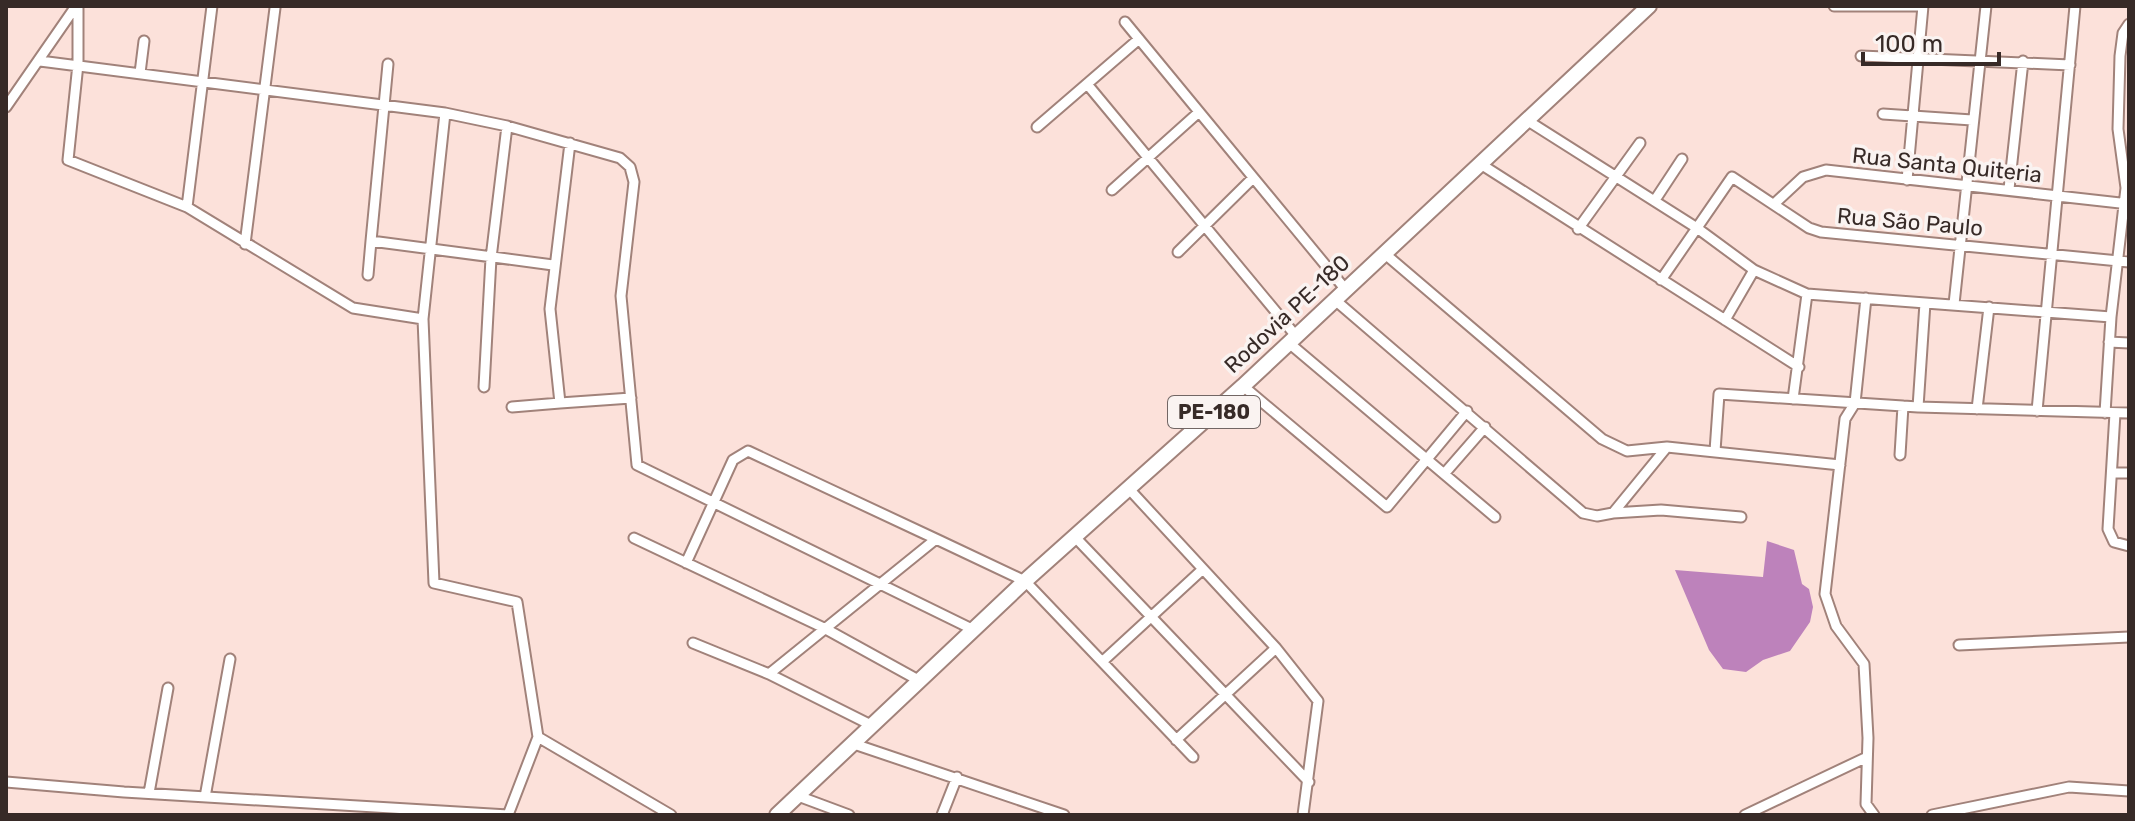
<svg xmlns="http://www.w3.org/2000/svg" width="2135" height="821" viewBox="0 0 2135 821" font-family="Rubik,sans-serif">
<rect width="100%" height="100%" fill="#fce1da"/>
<path fill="#bd82bb" d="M1767,541l27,9 8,34 7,5 4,18 -3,15 -20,29 -27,9 -17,12 -23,-3 -14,-19 -34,-80 88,7z"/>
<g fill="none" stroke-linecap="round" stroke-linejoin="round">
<g stroke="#a1827a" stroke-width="13">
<path id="street" d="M78,6v58l-10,96 119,47 166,101 70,11
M1834,6h89
M1125,22l221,268
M1861,56l209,9
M40,61l405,52 62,13 113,32 10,9 4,15 -13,114 16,169 337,165
M388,64l-17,177 182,24
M140,73l4,-32
M1087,84l209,252
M6,107l70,-101
M1883,114l89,6
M1525,119l172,109 57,42 53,24 304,23
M1037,127l102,-88
M570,143l-20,166 10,94 71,-5
M1479,163l320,204
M1907,180l16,-174
M2009,189l14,-128
M1112,190l87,-78
M1655,200l27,-41
M1774,204l29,-27 23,-7 303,34
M187,207l25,-201
M1578,229l62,-86
M245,244l30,-236
M1178,252l75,-74
M1384,253l218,186 25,12 40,-4
M368,275l3,-34
M1661,280l71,-103 77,51 12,4 308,30
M1866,298l-11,105 -10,16 -20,175 11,32 28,38 4,74 -2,66 8,11
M1335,300l248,213 14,3 16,-3 54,-66 173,18
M1954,304l32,-298
M1725,320l29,-50
M2109,342l20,1
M1289,343l206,174
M1243,386l144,121 80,-96
M484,387l7,-129 16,-132
M1793,399l14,-105
M512,407l48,-4
M1918,407l7,-104
M1977,409l12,-102
M2037,411l38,-405
M2105,413l6,-96 15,-129 -8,-59 2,-73 3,-23 6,-9
M2115,413l-7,116 6,13 15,4
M1715,451l4,-57 199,13 211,6
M1900,455l3,-49
M2113,473h16
M1444,474l41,-47
M1130,490l146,158 -100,92
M1613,513l48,-3 80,7
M1075,537l234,245
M634,538l190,90 96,53
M686,563l47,-103 15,-9 188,88
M693,643l76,31 104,52
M1959,645l170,-8
M1276,648l42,53 -15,114
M1103,661l100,-92
M769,674l167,-135 89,42 168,176
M538,737l133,78
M854,744l210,71
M6,782l118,10 384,23 30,-78 -21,-135 -83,-19 -11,-264 22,-206
M149,793l19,-105
M798,796l51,19
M205,797l25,-138
M942,815l15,-38
M1745,815l120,-57
M1932,815l137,-28 60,4"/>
</g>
<g stroke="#a1827a" stroke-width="18">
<path id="primary" d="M777,815l248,-234 218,-195 406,-380"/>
</g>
<use href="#street" stroke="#fff" stroke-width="9"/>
<use href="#primary" stroke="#fff" stroke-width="14"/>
</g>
<g text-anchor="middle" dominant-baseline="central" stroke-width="7" stroke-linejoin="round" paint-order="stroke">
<rect fill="#faf3f1" stroke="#726664" stroke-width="2" x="1168" y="396" width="92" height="32" rx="6"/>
<g font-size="20" font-weight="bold" fill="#372a27">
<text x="1214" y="412">PE-180</text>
</g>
<g font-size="22" fill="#372a27" stroke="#faf3f1">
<text transform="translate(1947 165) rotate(6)">Rua Santa Quiteria</text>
<text transform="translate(1910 222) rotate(5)">Rua São Paulo</text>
<text transform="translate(1287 314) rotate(-43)">Rodovia PE-180</text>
</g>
</g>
<rect width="2135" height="821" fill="none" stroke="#372a27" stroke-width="16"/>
<path d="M1863 52v12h136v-12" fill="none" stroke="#372a27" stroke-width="4"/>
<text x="1875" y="52" font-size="24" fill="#372a27" stroke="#faf3f1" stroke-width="6" paint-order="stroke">100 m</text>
</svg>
